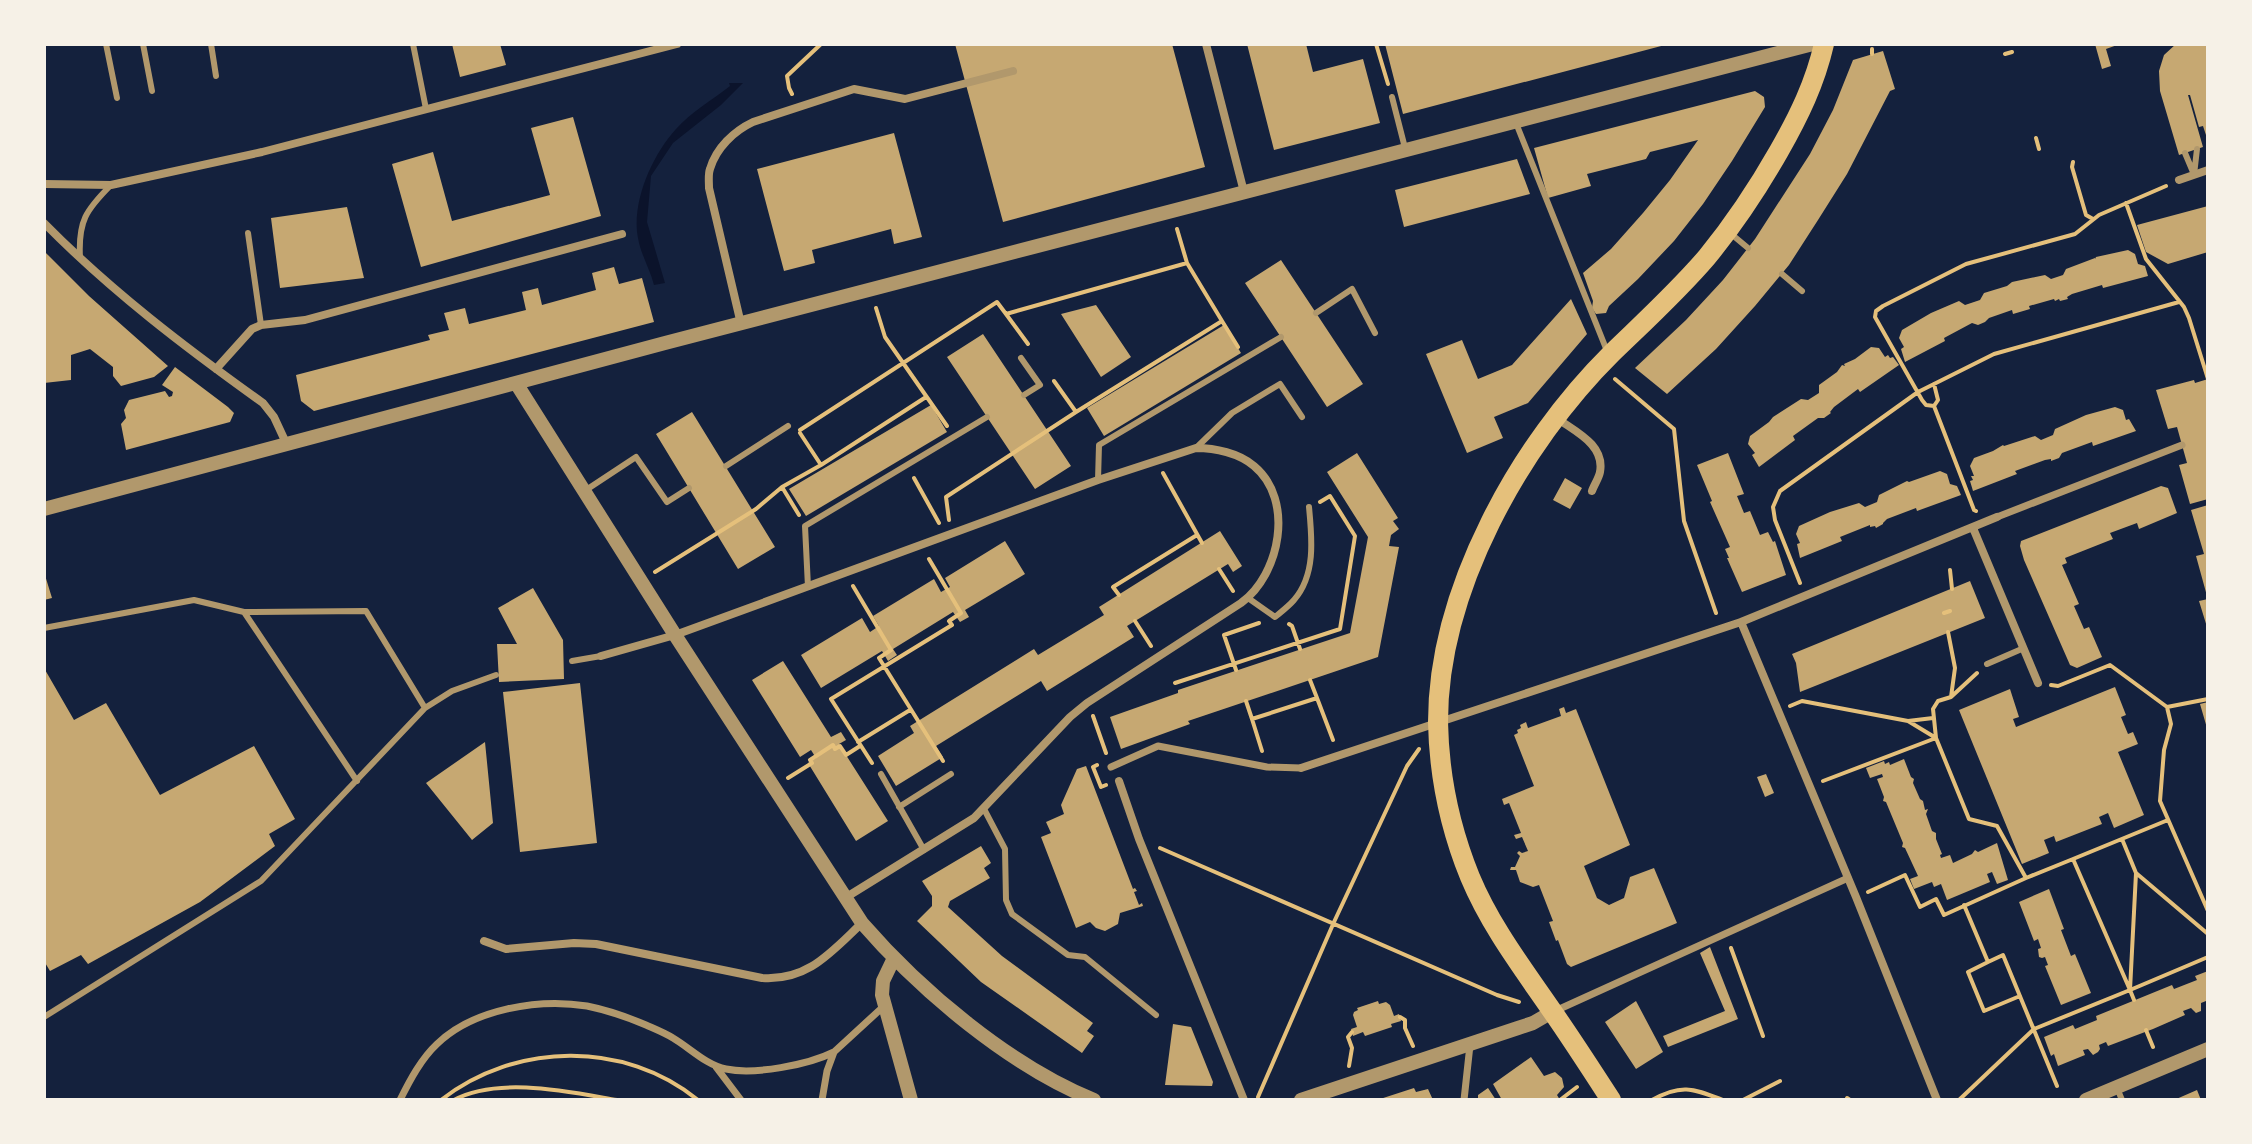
<svg xmlns="http://www.w3.org/2000/svg" width="2252" height="1144" viewBox="0 0 2252 1144" font-family="Barlow,sans-serif">
<rect width="100%" height="100%" fill="#14213d"/>
<path fill="#0b132b" d="M729,83h14l-22,22 -48,38 -22,33 -4,46 18,61 -11,2c-4,-16 -13,-30 -16,-47 -7,-35 14,-83 38,-109 14,-16 36,-29 54,-43z"/>
<path fill="#c6a872" d="M452,44h48l6,21 -46,12z
M955,44h217l33,123 -202,55z
M1247,44h59l7,28 50,-13 17,64 -106,27z
M1385,44h280v1l-262,69z
M2095,44h25l-14,5 5,17 -9,3z
M2176,44h32v97l-5,-15 -4,1 -9,-32h-2l15,52 -24,8 -19,-64 -1,-20 5,-16z
M1883,51l12,38 -5,2 -43,83 -29,46 -29,45 -34,41 -39,43 -49,45 -32,-26 51,-48 37,-40 32,-41 55,-85 23,-44 20,-50z
M1755,91l9,6 1,10 -33,54 -29,43 -29,37 -36,38 -29,27 -3,7 -10,1 -4,-6 1,-7 -10,-28 28,-24 32,-36 27,-33 28,-40 -48,12 -4,7 -59,15 4,12 -43,12 -14,-50z
M573,117l28,99 -180,51 -29,-103 41,-12 19,69 98,-26 -19,-67z
M894,133l28,104 -28,7 -3,-15 -79,21 3,13 -31,8 -27,-102z
M1517,159l13,35 -126,33 -9,-37z
M2208,206v46l-40,12 -22,-12 -9,-27z
M347,207l17,71 -84,10 -9,-70z
M2128,250l7,4 3,10 7,2 3,10 -45,12 -1,-3 -30,9 -5,3 1,2 -8,2 -1,-2 -4,2 -1,-2 -25,7 1,3 -17,5 -1,-4 -23,8 -4,4 -7,3 -6,-2 -28,15 1,3 -40,21 -4,-13 3,-2 -5,-9 3,-8 29,-17 28,-12 6,4 15,-5 4,-7 23,-7 5,-4 33,-7 6,4 12,-4 3,-6 29,-11v1l1,-2z
M44,251l45,45 79,70 -14,11 -33,9 -8,-10v-9l-23,-18 -19,6v25l-27,3z
M1281,260l82,124 -36,23 -82,-124z
M614,267l5,17 23,-6 12,44 -340,89 -13,-10 -5,-26 134,-35 -2,-5 21,-5 -5,-17 21,-5 4,16 57,-14 -4,-18 16,-4 4,17 54,-15 -4,-17z
M1571,299l16,35 -59,69 -34,14 9,21 -36,15 -41,-99 36,-14 16,39 34,-14z
M1096,305l35,52 -30,20 -40,-63z
M1224,325l17,28 -137,83 -17,-28z
M983,334l88,132 -36,23 -88,-132z
M1871,347l8,1 6,9 3,-2 2,3 3,-1 6,8 -39,27 -2,-3 -24,18 -4,5 1,1 -7,5h-6l-25,18 2,4 -36,27 -7,-12 3,-2 -7,-9 2,-8 19,-14 4,-5 28,-18 7,1 11,-7v-8l18,-13 5,-7 3,1 -1,-2 11,-5z
M175,367l53,40 6,6 -4,9 -104,28 -5,-26 5,-6 -2,-8 5,-10 36,-9 4,6 3,-1 1,-4 -11,-7z
M2208,379v27l-2,1 2,7v85l-18,5 -11,-39 8,-2 -10,-36 -9,2 -12,-39 38,-10 1,3z
M931,405l16,27 -141,84 -17,-27z
M2115,407l8,3 3,10 3,-1 7,12 -43,15 -1,-4 -30,11 -3,5 -8,3v-2l-6,1 -30,11 2,3 -44,17 -3,-10 3,-1 -2,-4h3l-4,-10 4,-8 19,-7 10,-6 1,1 31,-10 6,4 12,-5 2,-6 31,-14z
M692,412l83,135 -37,22 -82,-135z
M1357,453l41,65 -5,3 6,8 -8,6 -2,11 10,1 -21,110 -190,64 2,3 -69,25 -11,-32 68,-24v-3l172,-57 18,-96 -41,-65z
M1728,453l16,41 -7,2 7,17 6,-2 10,24 8,-3 5,10 2,-1 11,34 -44,17 -15,-34h2l-4,-9 5,-2 -20,-45 2,-1 -15,-36z
M1940,471l7,3 3,10 7,2 4,9 -44,16 -1,-3 -29,11 -4,4v1l-7,4 -1,-2 -5,1v-2l-30,12 2,4 -42,17 -3,-14 3,-1 -4,-9 3,-8 31,-14 29,-9 6,4 12,-5 2,-7 28,-14 2,1z
M1565,478l17,10 -12,21 -17,-9z
M2161,486l7,2 9,25 -38,16 -2,-6 -27,10 3,6 -48,19 2,5 -5,2 17,39 -5,2 10,23 5,-2 13,30 -25,11 -7,-3 -46,-105 -4,-14 1,-5z
M2208,505v90l-1,1 -11,-40 8,-2 -13,-44z
M1220,531l22,35 -9,6 -5,-8 -101,62 7,11 -87,54 -6,-10 -105,65 7,11 -47,29 -18,-30 36,-23 -4,-7 124,-77 4,6 66,-40 -5,-8z
M1005,541l20,33 -60,36 4,7 -9,5 -7,-10 -60,37 4,6 -9,6 -6,-10 -61,37 -20,-33 61,-37 8,14 9,-6 -6,-10 61,-37 7,13 9,-5 -5,-9z
M44,572l8,26 -8,2z
M1970,581l15,37 -185,74 -4,-29 -4,-9z
M533,588l30,52 1,39 -65,3 -2,-38h20l-19,-36z
M2208,599v28h-1l-8,-26z
M783,661l48,76 10,-5 5,8 -7,4 49,77 -32,20 -48,-78 8,-5 -5,-8 -11,7 -48,-77z
M44,668l30,52 32,-17 54,92 94,-49 41,73 -26,15 6,12 -75,56 -112,62 -7,-9 -31,16 -6,-10z
M580,683l17,160 -77,9 -17,-160z
M2115,687l11,28 -5,2 7,17 5,-2 5,12 -20,8 26,63 -30,13 -6,-15 -9,4 3,7 -46,18 -2,-6 -10,4 5,13 -27,11 -63,-154 51,-21 9,28 -6,2 3,8z
M2208,702v26h-1l-7,-24z
M1564,707l2,6 10,-4 54,136 -46,21 13,32 12,7 15,-7 6,-21 24,-9 23,55 -106,44 -4,-3 -9,-24 -2,1 -7,-19 4,-1 -14,-36 -6,2 -13,-5 -4,-12h-6l1,-3h4l5,-11 -3,-3 2,-2 3,2 6,-2 -6,-14 -6,2 -2,-4 7,-2 -12,-30 -5,2 -2,-6 32,-13 -20,-51 4,-2 -1,-3 4,-2 -1,-3 6,-3 2,6 33,-12 -2,-7z
M485,742l8,81 -21,17 -46,-57z
M1904,759l7,18 3,2 -1,4 7,16 3,2 2,9 3,-1 -2,5 6,17 4,2v6l6,15 -2,1 1,3 9,-3 3,8 19,-9 3,-4 3,2 19,-9 11,37 -11,4 -5,-12 -5,2 3,8 -43,18 -6,-16 -7,3 -2,-5 -18,7 -4,-10 8,-3 -13,-28 -3,-1 1,-4 -17,-41 -3,-1 1,-4 -7,-18 6,-2 -1,-3 -12,4 -4,-10 18,-7 1,3 4,-2 1,3z
M1086,766l47,123 2,-1 2,3 -3,1 5,13 3,-2 1,3 -23,7 -2,11 -13,7 -9,-3 -6,-6 -14,6 -35,-91 10,-4 -5,-11 18,-8 -3,-9 16,-36z
M1766,774l8,19 -9,4 -8,-20z
M981,846l10,17 -7,5 6,10 -40,23 -2,6 54,49 91,67 -6,8 7,5 -12,17 -101,-71 -64,-61 15,-15v-10l-10,-15z
M2049,889l15,40 -3,1 10,26 4,-2 16,39 -30,12 -16,-39 3,-1 -3,-8 -3,1 -3,-1 -1,-8 3,-1 -3,-9 -4,2 -15,-39z
M1710,947l28,72 -70,28 -5,-11 62,-25 -25,-58z
M2208,971v36l-2,-6 -5,2v8l-5,2 -5,-5 -8,3 2,4 -32,14 -45,17 -2,-4 -7,3 1,4 -2,3 -5,3 -5,-6 -5,1 2,5 -27,11 -4,-12 -3,2 -7,-19 29,-12 2,4 22,-9 -1,-4 76,-31 2,4 23,-9 -2,-4z
M1378,1001l1,3 7,-2 4,3 4,11 5,-2 2,7 -10,3 1,3 -27,9 -2,-4 -10,4 -2,-7 6,-2 -4,-12 1,-3 4,-2 -1,-2z
M1636,1001l27,51 -27,17 -31,-47z
M1173,1024l18,3 22,55 -1,4 -47,-1z
M1531,1057l13,19 11,-4 7,6 2,9 -7,8 3,5h-58l-9,-16z
M1414,1088l2,4 12,-3 5,11h-56z
M1488,1088l8,12h-18v-5z
M2197,1090l4,10h-27z"/>
<g fill="none" stroke-linecap="round" stroke-linejoin="round">
<path stroke="#e5c07b" stroke-width="4" d="M1376,44l12,40
M1872,49v5
M2005,54l7,-2
M792,94l-3,-6 -2,-12 34,-32
M2036,138l3,11
M2073,162l-1,5 14,48 7,4
M2126,203l20,56 38,48 5,11 19,61
M876,308l9,29 62,89
M1006,314l22,30
M1222,321l16,26
M1615,379l59,50 10,92 32,92
M1054,381l22,31
M1934,384l4,16 -4,6 40,104 2,1
M1934,406l-8,-1 -4,-5 -47,-83 1,-6 7,-5 83,-42 109,-30 24,-19 67,-29
M800,430l197,-128 9,12 181,-51
M821,465l105,-68
M1163,473l39,70
M914,478l25,45
M799,515l-17,-28 39,-22 -21,-32
M949,520l-3,-23 130,-85 146,-91 -35,-58 -10,-34
M1219,569l14,22
M1950,570l2,19
M655,572l101,-63 26,-22
M1800,583l-25,-63 -2,-13 7,-16 138,-99 76,-38 185,-52
M853,586l38,64 -12,8 64,103
M1119,595l-6,-8 84,-52
M1944,613l6,-2
M1135,621l16,25
M1289,624l3,2 8,23
M1948,632l7,36 -4,29
M1236,670l-12,-35 35,-12
M1977,673l-26,24 -13,4 -5,8 3,29 33,81 28,7 29,52 47,-19
M1175,683l165,-54 15,-93 -25,-40 -10,6
M2051,685l7,1 52,-21 57,42 4,17 -7,26 -4,51 48,110
M1317,698l16,42
M1246,701l6,18 65,-21 -7,-18
M1790,706l12,-5 106,20 25,-3
M2167,707l41,-8
M1093,716l13,37
M1252,719l10,32
M1908,721l28,17
M858,742l52,-32
M872,763l-41,-64 121,-74 -3,-4 12,-8 -32,-54
M1097,765l-4,2 8,20 5,-2
M788,778l24,-15 -2,-3 23,-15 2,4 5,-3 6,9 14,-9
M1823,781l113,-43
M2168,820l-95,39 57,131 78,-33
M2122,839l14,34 72,61
M1160,848l337,147 22,7
M1868,892l37,-17 15,32 16,-8 8,16 82,-37
M1964,905l24,57 15,-7 54,131
M1731,948l32,88
M1988,962l-20,10 16,39 36,-15
M2134,1000l-4,-10 6,-117
M1400,1017l5,3v8l8,18
M2146,1030l7,17
M1349,1066l3,-18 -4,-11 4,-5
M1258,1097l76,-175 73,-156 12,-17
M1847,1098l3,2
M441,1100c74,-58 184,-60 257,0
M454,1100c44,-24 116,-8 163,0
M1560,1100l17,-13
M1652,1100c30,-17 42,-11 71,0
M1743,1100l37,-19
M1959,1100l75,-71 96,-39"/>
<path stroke="#b1986c" stroke-width="6" d="M106,44l11,54
M143,44l9,47
M211,44l5,32
M413,44l13,65
M1392,97l13,51
M1516,123l91,228
M2185,153l8,19
M2194,175l3,-26
M248,233l13,92
M1730,233l18,15
M80,258c-2,-37 6,-48 31,-73
M1782,274l20,17
M1316,313l36,-24 23,44
M1021,358l19,27 -16,10
M1196,448l36,-35 48,-29 22,33
M726,466l62,-40
M1098,480l1,-35 182,-108
M586,490l50,-33 31,45 22,-14
M808,587l-3,-61 182,-109
M1248,598l27,19c6,-5 14,-11 19,-17 22,-25 18,-62 15,-93
M244,612l122,-1 59,97
M44,628l150,-28 50,12 113,169
M572,661l29,-5
M1987,664l37,-16
M881,774l43,76
M899,807l52,-33
M984,809l21,40 1,51 6,14 56,41 17,2 71,58
M44,1017l217,-136 164,-173 27,-17 44,-16
M2117,1088l5,12"/>
<path stroke="#b1986c" stroke-width="7" d="M1997,517l185,-72
M1111,767l47,-21 109,21 34,1
M1555,1011l293,-133
M716,1067l25,33
M400,1100c10,-20 21,-41 37,-56 36,-35 102,-46 150,-38 20,4 40,11 59,19 9,4 19,8 27,13 17,10 33,27 53,31 28,6 82,-4 108,-17
M822,1100l5,-29 7,-19 50,-46
M1464,1100l6,-55"/>
<path stroke="#b1986c" stroke-width="8" d="M1206,44l38,148
M2179,180l29,-10
M44,184l67,1 151,-33 415,-108
M44,223c67,68 142,125 219,180l11,14 13,28
M741,324l-32,-136c0,-6 -1,-14 1,-19 6,-21 24,-38 43,-47l101,-33 51,10 108,-28
M216,369l36,-40 9,-4 44,-5 317,-86
M1558,419c18,13 47,26 42,53 -1,6 -6,13 -8,19
M1973,528l65,155
M1741,622l115,275 81,203
M601,656l74,-21 423,-155 98,-32c19,0 43,5 58,18 41,34 26,109 -13,137l-154,100 -17,14 -96,101 -129,80
M1301,768l440,-146 256,-105
M1119,781l20,58 105,261
M484,941l22,8 68,-6 22,1 166,34c46,3 69,-26 100,-55"/>
<path stroke="#b1986c" stroke-width="14" d="M516,383l159,252 187,288c59,68 148,143 232,177
M44,509l621,-166 1148,-299
M894,958l-11,23 -1,14 29,105
M1301,1100l217,-72 15,-5 19,-11
M2086,1100l122,-51"/>
<path stroke="#e5c07b" stroke-width="20" d="M1611,1100c-20,-31 -40,-62 -61,-92 -29,-42 -60,-83 -80,-131 -20,-49 -31,-102 -32,-155 0,-132 82,-278 174,-369 32,-31 66,-62 95,-96 27,-33 51,-69 72,-106 20,-35 36,-68 45,-107"/>
</g>
<rect width="2252" height="1144" fill="none" stroke="#f6f1e7" stroke-width="92"/>
</svg>
